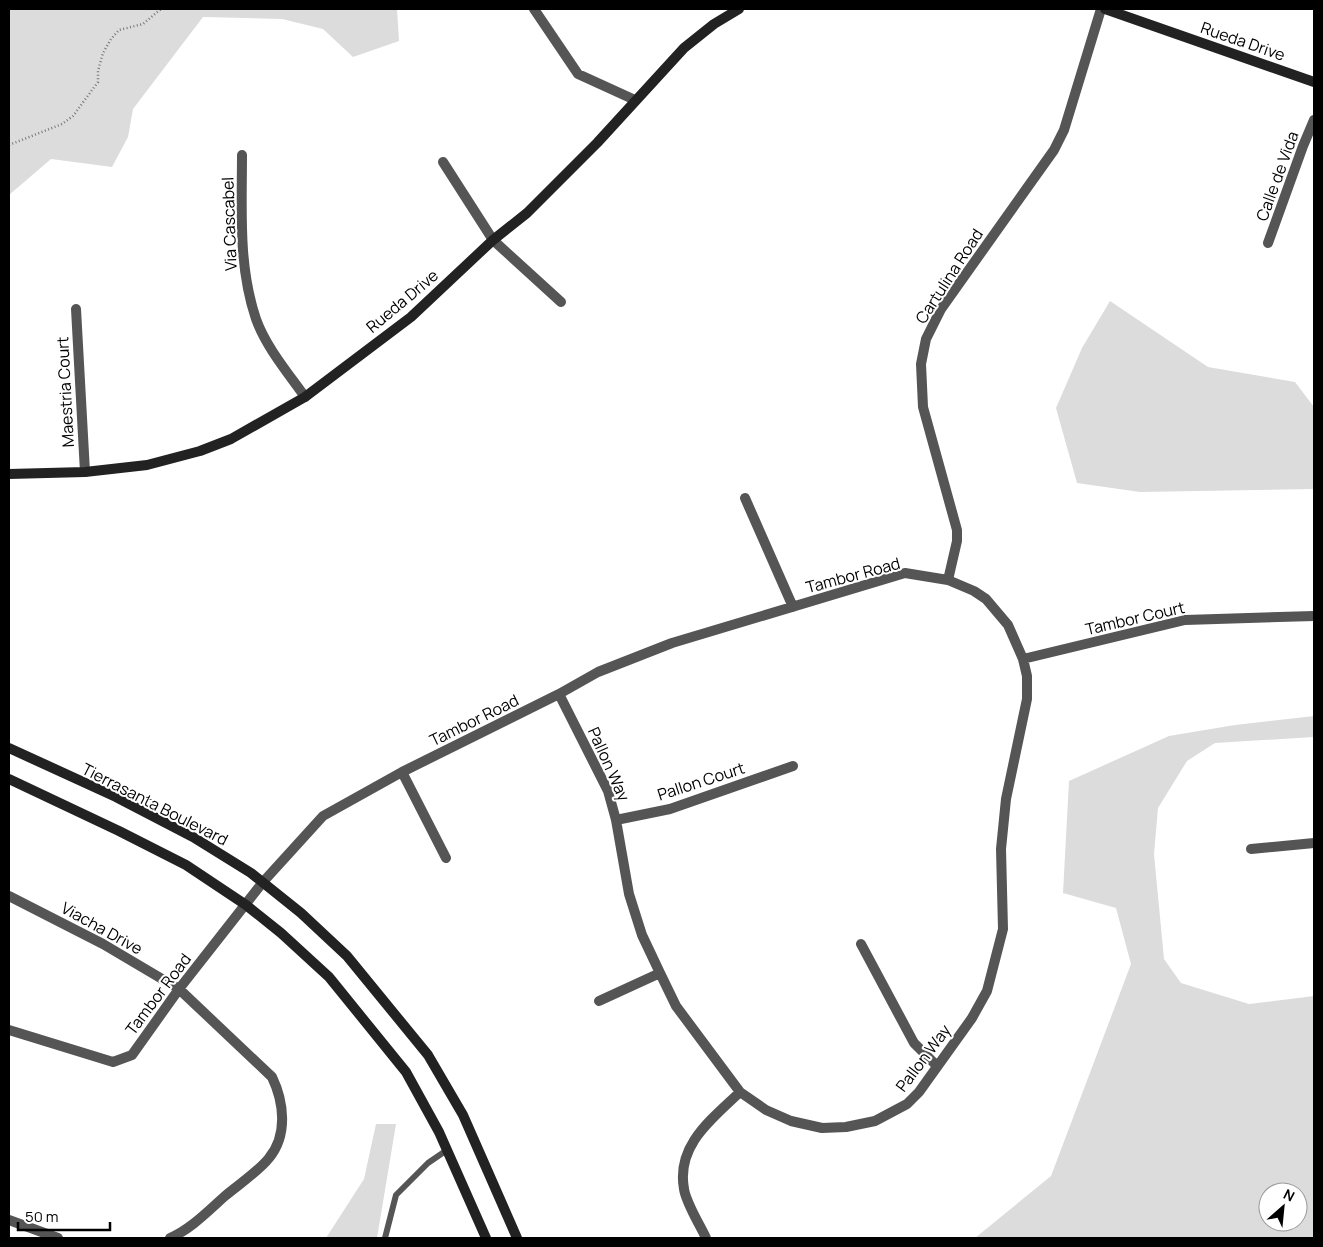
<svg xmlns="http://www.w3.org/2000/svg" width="1323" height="1247" viewBox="0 0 1323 1247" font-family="Manrope,sans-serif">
<rect width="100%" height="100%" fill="#fff"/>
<path fill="#dcdcdc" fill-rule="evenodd" d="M9,9h388l2,32 -46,16 -30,-28 -41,-10 -79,-2 -70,92 -5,28 -16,30 -61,-8 -42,36z
M1110,301l98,66 87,15 19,25v82l-174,3 -63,-9 -21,-75 26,-60z
M1314,716v21l-99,6 -28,18 -29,47 -4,46 10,105 17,24 68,21 65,-8v242h-339l76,-62 80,-212 -15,-56 -53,-15 6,-112 100,-45 66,-11zM1268,1192h30v30h-30z
M376,1124h20l-19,114h-51l38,-59z"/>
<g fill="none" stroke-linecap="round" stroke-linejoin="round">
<path stroke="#777" stroke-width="2.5" stroke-dasharray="1 2.5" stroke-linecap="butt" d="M9,145l53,-21 11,-8 25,-34v-11l5,-18 8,-14 8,-9 24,-6 18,-15"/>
<path stroke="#555" stroke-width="6" d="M385,1238l11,-43 32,-32 19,-13"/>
<path stroke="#555" stroke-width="10" d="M534,9l44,65 57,26
M242,155c0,55 -4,111 14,164 10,28 32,54 49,78
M443,162l50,78 68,62
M1268,243l35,-97 11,-26
M76,309l9,163
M745,498l48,109
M948,580l9,-39v-11l-34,-123 -2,-43 5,-25 15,-30 113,-159 10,-20 37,-121
M1023,659l162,-39 129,-4
M402,772l44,86
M616,820l54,-11 123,-43
M1251,849l63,-6
M9,896l94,48 76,45 93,88c12,25 16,58 -3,81 -10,13 -31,27 -44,38 -17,15 -34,33 -55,42
M861,944l53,99 23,23
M599,1001l61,-28
M9,1030l104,32 19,-7 47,-66 84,-107 60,-66 79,-44 157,-78 39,-22 74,-29 233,-70 43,7 26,11 12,8 22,26 15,34 4,17v23l-21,100 -5,50 2,80 -16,62 -15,27 -53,74 -12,12 -32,17 -29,6 -24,1 -31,-7 -25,-11 -26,-18 -64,-86 -16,-33 -18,-38 -13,-41 -13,-74 -8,-29 -49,-97
M9,1220l49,18
M706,1238c-6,-13 -20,-35 -22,-49 -8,-44 28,-70 56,-97"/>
<path stroke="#222" stroke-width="10" d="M1105,9l209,73
M9,474l76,-2 62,-7 53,-14 31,-12 74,-42 106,-80 82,-77 34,-27 70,-70 87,-95 30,-24 25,-15
M9,748l107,49 77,40 58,36 50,40 46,43 81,99 35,60 54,123
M9,779l110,52 67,34 60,40 35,28 48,44 77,95 33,60 47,106"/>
</g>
<g text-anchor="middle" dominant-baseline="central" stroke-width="4" stroke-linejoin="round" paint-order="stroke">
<g font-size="16" fill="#000" stroke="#fff">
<text transform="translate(1243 41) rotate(19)">Rueda Drive</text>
<text transform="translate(1277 176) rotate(-70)">Calle de Vida</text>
<text transform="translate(229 224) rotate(-92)">Via Cascabel</text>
<text transform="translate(949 276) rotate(-57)">Cartulina Road</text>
<text transform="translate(402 301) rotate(-40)">Rueda Drive</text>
<text transform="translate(65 392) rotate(-93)">Maestria Court</text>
<text transform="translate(853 575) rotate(-15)">Tambor Road</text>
<text transform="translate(1135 618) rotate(-13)">Tambor Court</text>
<text transform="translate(474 720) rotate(-26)">Tambor Road</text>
<text transform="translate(609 764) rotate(66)">Pallon Way</text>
<text transform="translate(701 781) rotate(-18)">Pallon Court</text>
<text transform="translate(155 804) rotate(27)">Tierrasanta Boulevard</text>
<text transform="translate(102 928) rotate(29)">Viacha Drive</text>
<text transform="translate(158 994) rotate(-53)">Tambor Road</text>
<text transform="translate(923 1058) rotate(-53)">Pallon Way</text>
</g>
</g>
<rect width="1323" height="1247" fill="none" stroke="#000000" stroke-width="20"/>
<g transform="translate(1283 1207) rotate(27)"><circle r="24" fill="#ffffff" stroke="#999999"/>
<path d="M0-4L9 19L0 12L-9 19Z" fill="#000000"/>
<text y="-8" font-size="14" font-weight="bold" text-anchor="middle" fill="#000000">N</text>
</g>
<path d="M18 1222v8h92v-8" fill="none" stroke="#000000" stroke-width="2.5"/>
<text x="25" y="1222" font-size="15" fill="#000000" stroke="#ffffff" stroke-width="4" paint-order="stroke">50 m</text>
</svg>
